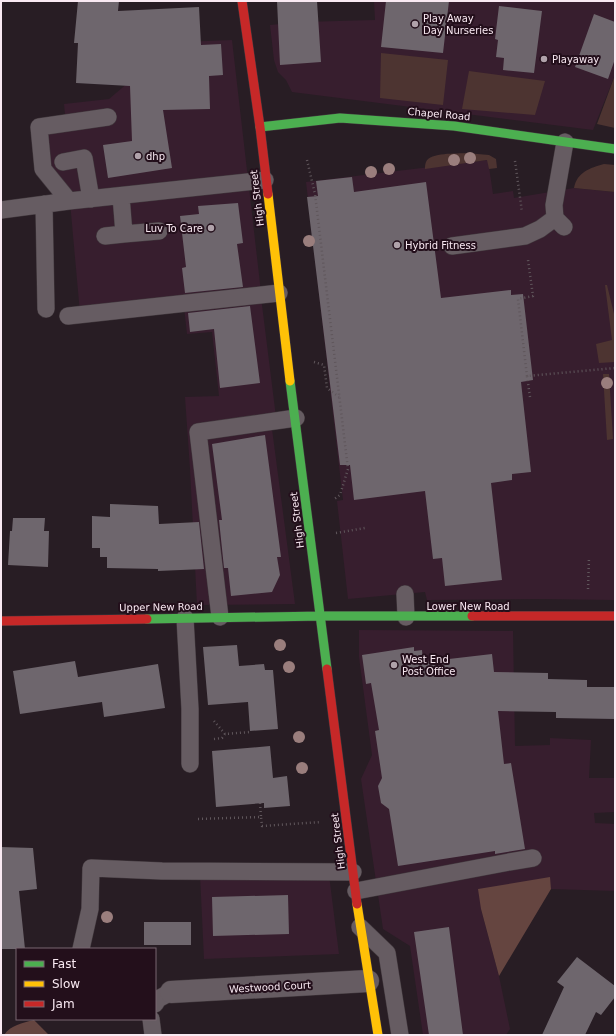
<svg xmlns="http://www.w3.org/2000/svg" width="616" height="1036" viewBox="0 0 616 1036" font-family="'DejaVu Sans',sans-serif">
<rect width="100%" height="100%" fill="#281d24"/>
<path fill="#371e2e" d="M374,1h241v74l-22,55 -301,-38 -6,-12 -8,-8 -4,-12 -4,-35 32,-3 73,-2z
M232,40l29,252 -181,21 -10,-111 -25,-32 -3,-42 24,-3 -2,-21 45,-5 20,-17 28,-39z
M488,160l5,34 20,-3 1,7 60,-10 41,4v408l-72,-1 -116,1 -2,-8 -77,7 -11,-98 6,-1 -37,-318z
M261,297l15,120 -4,12 23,175 -98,1 -7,-136 -5,-72 34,-1 -7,-64 -25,2 -3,-27z
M359,630l154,1 2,115 35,-1v-7l41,2 -2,38h26v34l-21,1 1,10 20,1v67l-64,-2 -2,-11 -68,31 18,67 11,53 -4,6h-83l-13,-89 -27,-17 -22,-150 11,-24 -13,-98z
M200,875h129l10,79 -135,5z"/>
<path fill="#4d3431" d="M381,53l67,7 -5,45 -63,-7z
M469,71l76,10 -10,34 -73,-6z
M615,75v53l-18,-4z
M466,153l23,2 7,4 1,9 -8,1 -2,-9 -62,9c0,-2 0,-5 1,-7 4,-10 31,-8 40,-9z
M604,164l11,1v27l-41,-4c3,-16 16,-20 30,-24z
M605,285h2l8,33v44l-16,1 -3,-19 16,-4z
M603,374h6l4,65 -6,1z"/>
<path fill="#654540" d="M550,877l1,12 -52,87 -18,-67 -3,-20z
M34,1020l15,15h-45c7,-10 18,-12 30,-15z"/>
<path fill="#6e666d" d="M78,1h41l-1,10 81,-4 2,38 20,-1 2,31 -14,1 1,33 -47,1 9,58 -64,10 -5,-33 29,-4 -2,-55 -54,-3 2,-40h-4z
M277,1h40l4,61 -41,3z
M386,1h63l-6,52 -62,-6z
M499,6l43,5 -8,62 -31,-3 1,-12 -8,-1 2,-17 -3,-1z
M594,14l21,8v37l-7,20 -33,-12z
M352,177l2,15 72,-10 15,116 70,-8v5l12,-1 10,86 -12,2 10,90 -19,2v6l-21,3 11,97 -57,6 -3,-28 -9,1 -8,-68 -71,9 -4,-35h-10l-33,-268 11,-1 -2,-15z
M238,203l5,40 -6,1 6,43 -58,6 -3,-25 4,-1 -6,-51 19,-2 -1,-8z
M250,306l10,77 -40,5 -6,-59 -24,3 -2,-19z
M265,435l16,122h-4l3,18 -8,17 -41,4 -3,-28h-4l-5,-48h3l-10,-76z
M110,504l48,2 1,18 40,-2 5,47 -46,2v-2l-51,-1v-11h-7v-9h-8v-32l18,1z
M13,518h32l-1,13h5l-1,36 -40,-2 2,-34h2z
M237,645l2,21 25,-2 1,6h8l5,59 -28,2 -2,-29 -40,3 -5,-58z
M414,647v4l8,-1 1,12 69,-8 2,18 54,1v6l39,1v7h28v32l-59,-1v-6l-58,-1 6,53 7,-1 14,86 -30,5v-3l-97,15 -9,-57 -8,-6 -3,-17 4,-8 -7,-47 4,-1 -8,-47 -5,1 -4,-29z
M75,661l3,16 80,-13 7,44 -61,9 -2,-15 -82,12 -7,-43z
M270,746l3,32 14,-2 3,30 -26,2v-5l-48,4 -4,-56z
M1,847l32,1 4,41 -18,2 6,58h-24z
M288,895l1,39 -76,2 -1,-39z
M144,922h47v23h-47z
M449,927l14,108h-34l-15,-103z
M577,957l38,29v11l-14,18 -5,-3 -11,23h-43l22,-48 -7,-5z"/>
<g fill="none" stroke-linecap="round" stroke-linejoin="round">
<g stroke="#42393e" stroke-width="18">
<path id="lane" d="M63,162l21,-4 7,41
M69,201l-26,-32 -4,-42 69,-10
M44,204l2,105
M1,210l68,-9 196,-21
M564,227l-9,-9 -1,-13 11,-63
M124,234l35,-3
M105,236l19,-2 -3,-38
M452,246l73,-10 15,-7 15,-11
M68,316l211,-23
M405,594l1,23
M220,617l-22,-185 98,-14
M185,618l5,91v55
M356,891l153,-29 24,-4
M360,927l27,26 13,82
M81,949l9,-40 1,-41 71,3 191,1
M155,1004l3,-5 13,-7
M151,1019l2,16"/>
</g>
<g stroke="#42393e" stroke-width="23">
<path id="street" d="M171,992l197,-11"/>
</g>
<g stroke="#42393e" stroke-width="10">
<path id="fast" d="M260,127l80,-9 114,8 161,23
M290,381l37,288
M147,619l174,-3h151"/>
</g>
<g stroke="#42393e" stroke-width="10">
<path id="slow" d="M268,194l22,187
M357,904l21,131"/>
</g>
<g stroke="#42393e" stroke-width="10">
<path id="jam" d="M242,1l18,126 8,67
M472,616h143
M1,621l146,-2
M327,669l30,235"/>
</g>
<path stroke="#60575c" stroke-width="2.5" stroke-dasharray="1 3" stroke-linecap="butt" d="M307,160l8,34 33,275 -8,26 -7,5
M515,161l7,51
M314,362l10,3 3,23 12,9
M527,376l-9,-77 15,-3 -5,-36
M530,397l-3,-21 88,-8
M336,533l29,-5
M588,589l1,-32
M214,721l11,13 25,-2
M214,739l8,-1 3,-4
M260,803l1,14
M198,819l63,-2 1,9 59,-4"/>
<use href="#lane" stroke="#665c62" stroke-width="17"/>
<use href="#street" stroke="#665c62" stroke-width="22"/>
<use href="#fast" stroke="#4caf50" stroke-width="9"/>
<use href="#slow" stroke="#ffc107" stroke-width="9"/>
<use href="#jam" stroke="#c62828" stroke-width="9"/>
</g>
<g fill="#9a7e7d">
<circle cx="470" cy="158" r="6"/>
<circle cx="454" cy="160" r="6"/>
<circle cx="389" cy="169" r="6"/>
<circle cx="371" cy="172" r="6"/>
<circle cx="309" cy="241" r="6"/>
<circle cx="607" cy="383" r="6"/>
<circle cx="280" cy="645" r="6"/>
<circle cx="289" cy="667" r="6"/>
<circle cx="299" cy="737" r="6"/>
<circle cx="302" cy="768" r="6"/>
<circle cx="107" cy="917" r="6"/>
</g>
<g fill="#b0a2aa" stroke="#230f1b" stroke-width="1.5">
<circle cx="415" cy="24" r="4"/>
<circle cx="544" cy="59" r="4"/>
<circle cx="138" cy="156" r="4"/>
<circle cx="211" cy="228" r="4"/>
<circle cx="397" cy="245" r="4"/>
<circle cx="394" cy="665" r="4"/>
</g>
<g text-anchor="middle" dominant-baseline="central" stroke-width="4" stroke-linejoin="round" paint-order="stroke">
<g font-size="10" fill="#f9e9f2" stroke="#230f1b" text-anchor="start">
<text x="423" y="18">Play Away<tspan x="423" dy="12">Day Nurseries</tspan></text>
<text x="552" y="59">Playaway</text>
<text x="146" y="156">dhp</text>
<text x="203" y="228" text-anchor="end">Luv To Care</text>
<text x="405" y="245">Hybrid Fitness</text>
<text x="402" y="659">West End<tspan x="402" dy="12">Post Office</tspan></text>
</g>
<g font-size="10" fill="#f9e9f2" stroke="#230f1b">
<text transform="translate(439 114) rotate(5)">Chapel Road</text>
<text transform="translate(257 198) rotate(-97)">High Street</text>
<text transform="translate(297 520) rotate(-97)">High Street</text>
<text x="468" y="606">Lower New Road</text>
<text transform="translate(161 607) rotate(-1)">Upper New Road</text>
<text transform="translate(338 841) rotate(-97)">High Street</text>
<text transform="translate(270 987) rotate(-3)">Westwood Court</text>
</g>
</g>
<rect width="616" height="1036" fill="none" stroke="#f9e9f2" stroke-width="4"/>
<rect x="16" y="948" width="140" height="72" fill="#230f1b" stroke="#796671"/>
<rect x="24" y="961" width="20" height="6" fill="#4caf50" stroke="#796671"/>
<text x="52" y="968" font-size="12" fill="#f9e9f2">Fast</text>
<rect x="24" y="981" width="20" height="6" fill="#ffc107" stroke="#796671"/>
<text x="52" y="988" font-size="12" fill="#f9e9f2">Slow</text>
<rect x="24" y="1001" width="20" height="6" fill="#c62828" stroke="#796671"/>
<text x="52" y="1008" font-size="12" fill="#f9e9f2">Jam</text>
</svg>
